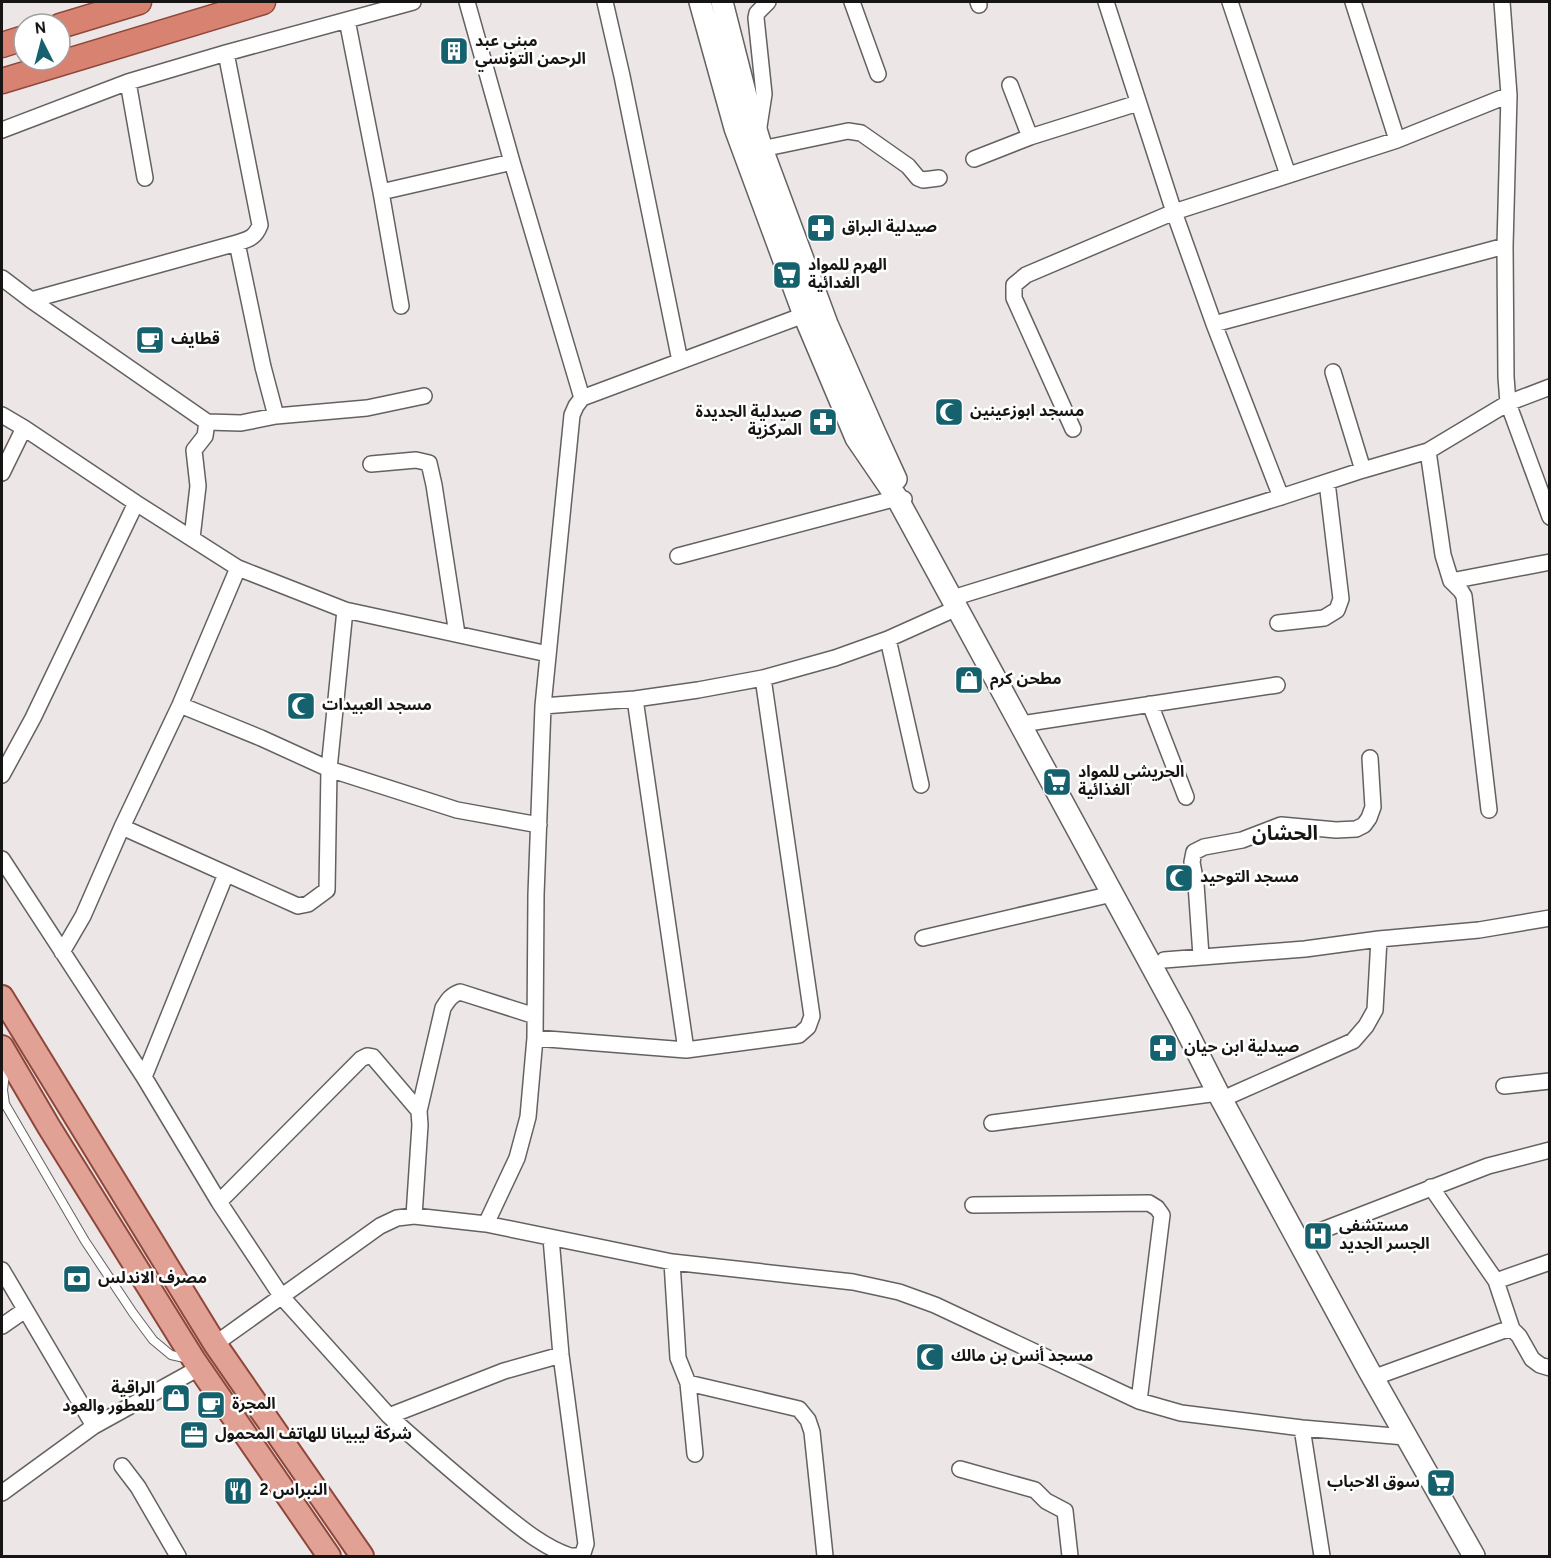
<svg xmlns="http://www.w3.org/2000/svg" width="1551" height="1558" viewBox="0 0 1551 1558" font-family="Overpass,'Noto Sans Arabic',sans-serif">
<rect width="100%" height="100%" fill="#ece7e6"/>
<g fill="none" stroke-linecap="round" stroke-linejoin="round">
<g stroke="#656160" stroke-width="10">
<path id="service" d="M6,1065l-3,25 2,14 80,137 48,72 20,27 18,15 18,4"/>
</g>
<g stroke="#656160" stroke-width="18">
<path id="minor" d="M467,2l45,160 70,236
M605,2l17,74 58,285
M852,2l26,72
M978,2l1,3
M1106,2l68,210 40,112 67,173
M1230,2l58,173
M1353,2l44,138
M1502,2l7,93 -4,151 1,131 2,26 42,114
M347,20l34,172 20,114
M128,82l17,96
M1010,85l20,52
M2,130l126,-48 98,-29 187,-51
M758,133l6,-39 -8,-76 1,-5 11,-11
M762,149l86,-18 13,2 47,33 10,12 5,2 16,-2
M974,159l56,-22 108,-34
M381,192l131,-30
M237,243l26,124 13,49
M2,278l29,22 176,122 34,1 35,-7 91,-8 57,-12
M31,300l206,-57c12,-4 18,-5 23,-18l-34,-172
M804,315l-222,83 -6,8 -4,9 -29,291 92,-7 63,-9 65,-12 72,-20 53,-19 69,-31
M1214,324l291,-78
M1333,372l30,98
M2,415l22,13 112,75 102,65 107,42 203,44
M1073,429l-59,-131v-13l12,-10 148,-63 223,-72 112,-45
M1428,451l15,104 8,26 10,10 3,5 25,214
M371,464l45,-4 13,3 5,22 23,149
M2,473l22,-45
M192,538l6,-52 -4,-36 11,-14 2,-14
M678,556l219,-58 7,1
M1451,581l99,-19
M959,596l322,-99 82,-27 65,-19 80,-48 42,-16
M1278,623l46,-5 13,-8 4,-11 -14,-117
M888,639l33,146
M635,699l51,351
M1150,704l36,93
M180,705l81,33 68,31 128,41 82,15
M1028,723l249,-38
M2,775l31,-57 103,-215
M122,827l176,79 10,-2 19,-14 2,-121 16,-159
M2,859l142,218 75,125 63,95 107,119 115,-45 57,-16
M923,938l189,-44
M62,952l21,-36 39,-89 58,-122 58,-137
M1201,956l-5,-72 -4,-22 2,-10 10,-5 38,-7 39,-15 55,5 20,-1 8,-4 5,-7 4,-11 -3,-49
M1164,960l141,-11 74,-10 100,-9 71,-12
M535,1038l151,12 113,-15 9,-8 4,-11 -49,-338
M144,1077l82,-203
M1504,1086l46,-5
M1227,1097l126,-56 13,-15 9,-16 4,-71
M992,1123l226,-30
M1431,1187l65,94 16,48
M219,1202l142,-143 6,-3 6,1 46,54
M973,1205l176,-2 8,5 5,7 -23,186
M414,1216l6,-91 -1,-14 24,-103c5,-8 8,-13 17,-16l75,24
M486,1224l31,-66 11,-41 7,-79 1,-143 7,-189
M551,1238l10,117 25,189 -4,12h-8
M1302,1238l186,-72 62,-16
M672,1262l6,96 10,25 111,26 9,11 4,12 13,124
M2,1270l92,156
M1496,1281l54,-19
M2,1326l23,-16
M215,1344l165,-118 17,-8 17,-2 72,8 186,38 181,20 46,10 36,13 204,96 42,12 121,15 103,9
M1378,1376l124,-45 10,-2 7,7 13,23 8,6 10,3
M688,1383l7,71
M389,1416c37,33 74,65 112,96 21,17 44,36 69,44
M1302,1428l20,128
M122,1466l16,21 40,69
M960,1469l75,21 11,11 19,10 5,45
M2,1493l92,-67 105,-58"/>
</g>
<g stroke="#656160" stroke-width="24">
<path id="secondary" d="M700,2l35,126 69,187 52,123 41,60 60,110 224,412 37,73 150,276 106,187
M722,2l25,98 15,49 65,175 47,107 22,48"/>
</g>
<g stroke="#8e473a" stroke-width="26">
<path id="primary" d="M2,997l213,347 147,212
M2,1047l47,80 145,233 135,196"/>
</g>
<g stroke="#8e473a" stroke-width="27">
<path id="trunk" d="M60,26l79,-24
M2,45l22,-7
M2,81l261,-79"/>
</g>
<use href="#service" stroke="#fff" stroke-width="8"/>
<use href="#minor" stroke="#fff" stroke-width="15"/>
<use href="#secondary" stroke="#fff" stroke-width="21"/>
<use href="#primary" stroke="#e2a195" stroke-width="22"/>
<use href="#trunk" stroke="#d88272" stroke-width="24"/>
</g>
<defs>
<g id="building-square" transform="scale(1.5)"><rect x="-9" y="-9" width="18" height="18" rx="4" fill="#16616e" stroke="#fff"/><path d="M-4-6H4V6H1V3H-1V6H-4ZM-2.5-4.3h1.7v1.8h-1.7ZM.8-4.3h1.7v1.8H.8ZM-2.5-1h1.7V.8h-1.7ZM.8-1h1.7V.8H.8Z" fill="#fff"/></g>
<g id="pharmacy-square" transform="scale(1.5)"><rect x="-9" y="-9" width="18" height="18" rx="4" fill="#16616e" stroke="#fff"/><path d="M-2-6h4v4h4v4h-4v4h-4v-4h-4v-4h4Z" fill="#fff"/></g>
<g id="supermarket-square" transform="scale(1.5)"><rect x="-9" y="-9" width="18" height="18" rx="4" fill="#16616e" stroke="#fff"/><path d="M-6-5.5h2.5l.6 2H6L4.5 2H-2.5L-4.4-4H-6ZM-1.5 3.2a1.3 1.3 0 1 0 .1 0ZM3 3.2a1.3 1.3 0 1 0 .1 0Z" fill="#fff"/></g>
<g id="cafe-square" transform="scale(1.5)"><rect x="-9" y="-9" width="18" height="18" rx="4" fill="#16616e" stroke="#fff"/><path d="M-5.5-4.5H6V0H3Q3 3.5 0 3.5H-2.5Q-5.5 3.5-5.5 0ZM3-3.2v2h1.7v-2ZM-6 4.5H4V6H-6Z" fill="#fff"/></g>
<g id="mosque-square" transform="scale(1.5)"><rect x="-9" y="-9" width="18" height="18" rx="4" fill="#16616e" stroke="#fff"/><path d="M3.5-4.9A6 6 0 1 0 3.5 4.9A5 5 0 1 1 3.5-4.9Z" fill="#fff"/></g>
<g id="shop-square" transform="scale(1.5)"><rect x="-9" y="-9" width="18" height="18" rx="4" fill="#16616e" stroke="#fff"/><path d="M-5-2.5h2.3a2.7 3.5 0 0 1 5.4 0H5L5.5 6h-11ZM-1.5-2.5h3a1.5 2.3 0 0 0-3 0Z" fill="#fff"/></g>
<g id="hospital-square" transform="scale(1.5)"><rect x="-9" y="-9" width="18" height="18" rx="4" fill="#16616e" stroke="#fff"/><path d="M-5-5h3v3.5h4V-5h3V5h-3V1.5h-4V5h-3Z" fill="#fff"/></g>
<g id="bank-square" transform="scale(1.5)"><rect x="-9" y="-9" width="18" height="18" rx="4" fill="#16616e" stroke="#fff"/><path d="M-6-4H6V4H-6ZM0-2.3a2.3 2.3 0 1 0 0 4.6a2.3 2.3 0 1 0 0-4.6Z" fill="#fff"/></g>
<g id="office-square" transform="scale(1.5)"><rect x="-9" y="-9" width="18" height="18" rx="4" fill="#16616e" stroke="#fff"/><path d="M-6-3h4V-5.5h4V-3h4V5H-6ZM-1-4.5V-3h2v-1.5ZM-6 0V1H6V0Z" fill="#fff"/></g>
<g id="restaurant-square" transform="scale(1.5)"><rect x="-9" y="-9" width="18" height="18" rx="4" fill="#16616e" stroke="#fff"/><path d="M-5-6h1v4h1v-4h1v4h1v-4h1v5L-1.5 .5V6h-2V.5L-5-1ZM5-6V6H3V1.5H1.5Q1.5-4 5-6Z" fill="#fff"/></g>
</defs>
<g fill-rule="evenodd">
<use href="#building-square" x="454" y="51"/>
<use href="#pharmacy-square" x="821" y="228"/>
<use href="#supermarket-square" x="787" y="275"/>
<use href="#cafe-square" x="150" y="340"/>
<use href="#mosque-square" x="949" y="412"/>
<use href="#pharmacy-square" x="823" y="422"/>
<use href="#shop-square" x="969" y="680"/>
<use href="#mosque-square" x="301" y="706"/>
<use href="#supermarket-square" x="1057" y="782"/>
<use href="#mosque-square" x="1179" y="878"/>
<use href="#pharmacy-square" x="1163" y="1048"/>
<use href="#hospital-square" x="1318" y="1236"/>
<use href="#bank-square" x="77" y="1279"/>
<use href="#mosque-square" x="930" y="1357"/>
<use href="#shop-square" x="176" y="1398"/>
<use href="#cafe-square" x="211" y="1405"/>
<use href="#office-square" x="194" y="1435"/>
<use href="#supermarket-square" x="1441" y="1483"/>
<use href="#restaurant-square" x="238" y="1491"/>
</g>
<g text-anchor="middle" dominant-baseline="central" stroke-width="5" stroke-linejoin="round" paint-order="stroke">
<g font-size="16" font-weight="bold" fill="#161514" stroke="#fff" text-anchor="start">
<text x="475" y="42">مبني عبد<tspan x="475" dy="18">الرحمن التونسي</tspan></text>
<text x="842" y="228">صيدلية البراق</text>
<text x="808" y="266">الهرم للمواد<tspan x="808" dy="18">الغدائية</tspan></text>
<text x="171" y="340">قطايف</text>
<text x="970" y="412">مسجد ابوزعينين</text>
<text x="802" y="413" text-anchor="end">صيدلية الجديدة<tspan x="802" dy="18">المركزية</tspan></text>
<text x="990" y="680">مطحن كرم</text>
<text x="322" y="706">مسجد العبيدات</text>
<text x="1078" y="773">الحريشي للمواد<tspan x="1078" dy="18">الغذائية</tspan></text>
<text x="1200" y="878">مسجد التوحيد</text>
<text x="1184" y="1048">صيدلية ابن حيان</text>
<text x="1339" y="1227">مستشفى<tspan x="1339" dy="18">الجسر الجديد</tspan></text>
<text x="98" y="1279">مصرف الاندلس</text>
<text x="951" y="1357">مسجد أنس بن مالك</text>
<text x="155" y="1389" text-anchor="end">الراقية<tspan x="155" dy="18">للعطور والعود</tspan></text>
<text x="232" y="1405">المجرة</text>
<text x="215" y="1435">شركة ليبيانا للهاتف المحمول</text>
<text x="1420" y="1483" text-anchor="end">سوق الاحباب</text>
<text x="259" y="1491">النبراس 2</text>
</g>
<g font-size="20" font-weight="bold" fill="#161514" stroke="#fff">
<text x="1285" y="835">الحشان</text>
</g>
</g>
<rect width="1551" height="1558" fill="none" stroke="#161514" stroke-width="6"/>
<g transform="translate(42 42) rotate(354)"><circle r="28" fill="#ffffff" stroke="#a2a1a1" stroke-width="1.5"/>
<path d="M0-4.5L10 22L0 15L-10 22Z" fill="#16616e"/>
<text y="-9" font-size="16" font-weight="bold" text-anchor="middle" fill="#161514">N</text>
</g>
</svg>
